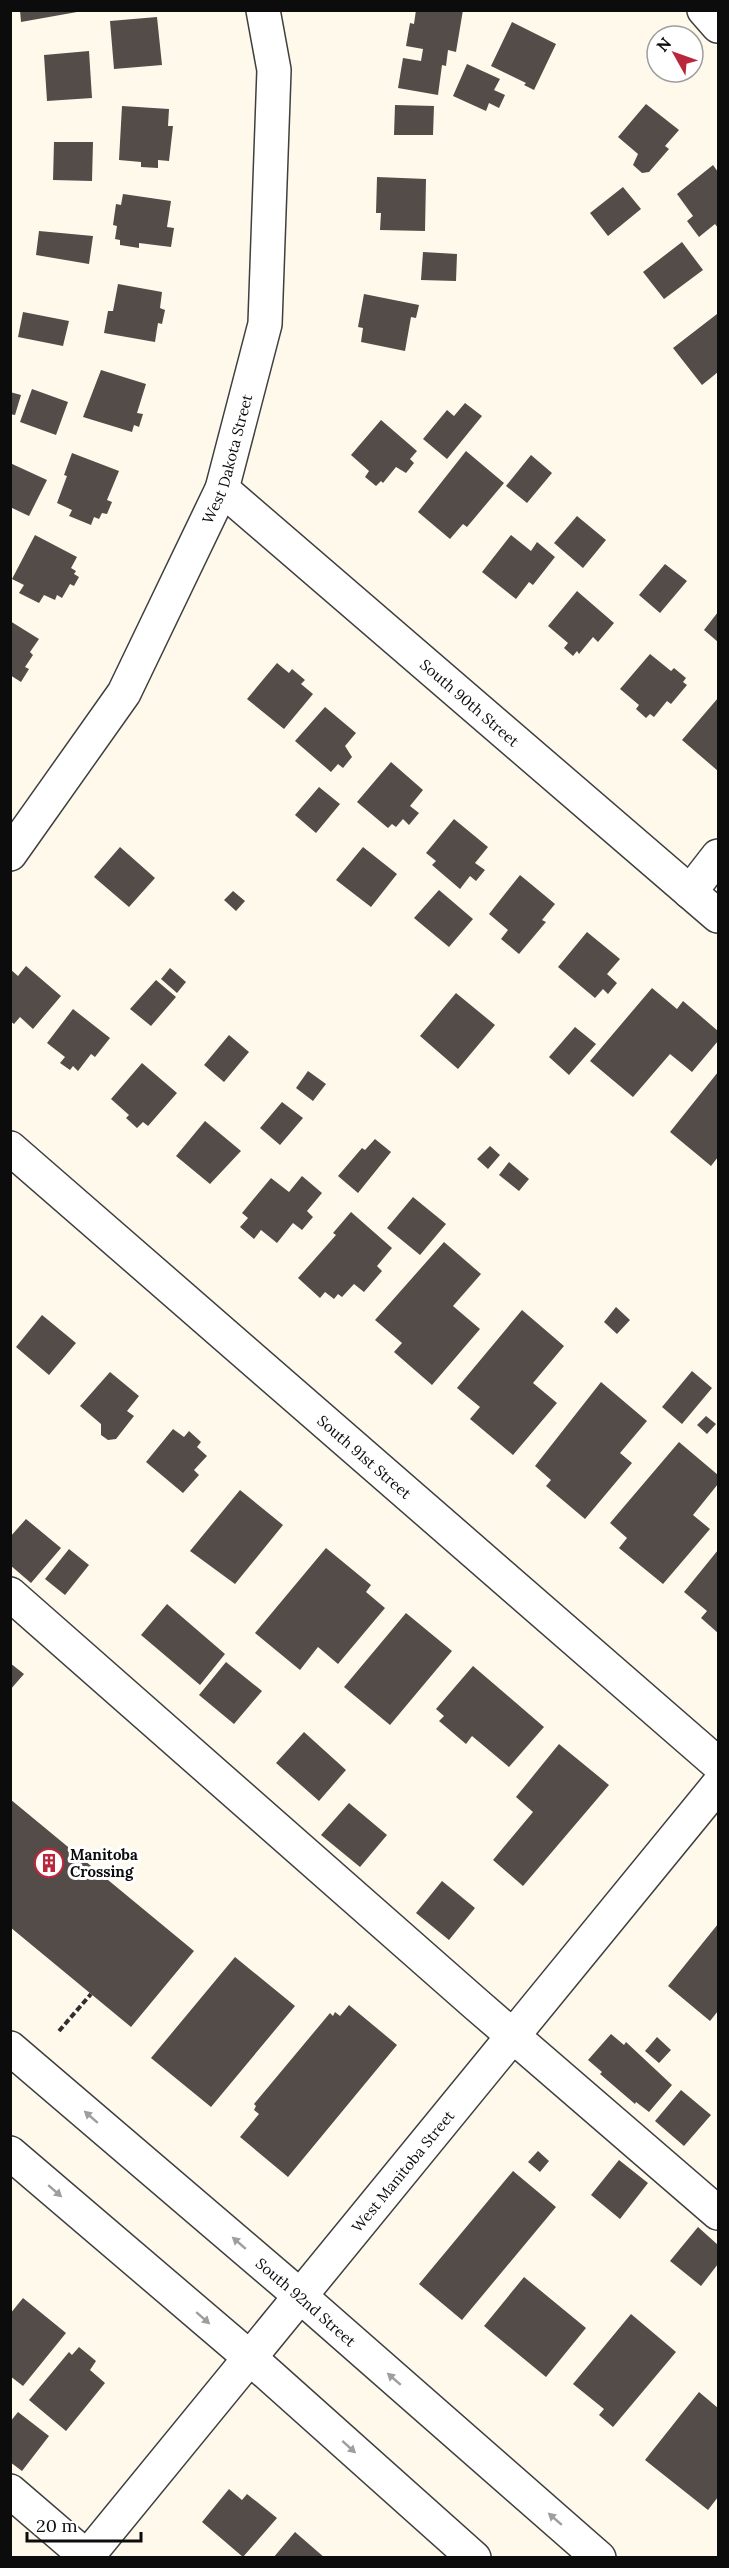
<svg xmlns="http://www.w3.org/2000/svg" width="729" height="2568" viewBox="0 0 729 2568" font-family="Lora,serif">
<rect width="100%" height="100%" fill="#fff9eb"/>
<path fill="#544c48" d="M20,10h57v2l-56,10z
M416,10h47l-7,42 -8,-2 -2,16 -4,-1 -4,30 -40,-7 5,-30 18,3 2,-12 -17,-3 4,-23 4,1z
M157,17l5,48 -48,4 -4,-48z
M512,22l44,22 -22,46 -10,-5 2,-2 -35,-17z
M89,51l3,47 -45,3 -3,-46z
M467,64l33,15 -6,11 11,5 -6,13 -10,-5 -3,8 -33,-15z
M646,104l33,26 -14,16 4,3 -20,23 -7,1 -9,-8 5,-11 -20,-17z
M395,105l39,1 -1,29h-39z
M122,106l47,3 -1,17h5l-4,35 -11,-1v8l-17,-1v-5l-22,-2z
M54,142h39l-1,39 -39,-1z
M713,165l5,7v56l-3,-4 -16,13 -12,-16 6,-5 -16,-22z
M377,177l49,2 -1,52 -45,-1 1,-17h-5z
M623,187l18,22 -33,27 -18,-23z
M123,194l48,7 -4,26 7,1 -3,19 -32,-4v5l-19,-3v-5l-5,-1 2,-13 -4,-1 3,-21 5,1z
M39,231l54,5 -4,28 -53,-9z
M682,242l21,28 -39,29 -21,-27z
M423,252l34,2 -1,27 -35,-1z
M118,284l44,8 -2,16 5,2 -3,14 -4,-1 -3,19 -51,-9 4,-22h5z
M364,294l55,11 -3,13 -5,-1 -6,34 -44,-9 2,-14 -5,-1z
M23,312l46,9 -6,25 -45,-9z
M717,314l1,58 -16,13 -29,-37z
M101,370l45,14 -9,29 6,1 -4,13 -5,-2 -2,7 -49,-15z
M32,389l36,13 -12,33 -36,-13z
M10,392l11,3 -6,20 -5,-1z
M465,403l17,13 -35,43 -24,-20 24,-29 7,6z
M381,420l36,31 -7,8 4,4 -8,10 -10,-6 -13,16 -2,-2 -5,5 -11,-9 4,-6 -18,-16z
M466,451l38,32 -37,44 -4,-3 -13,15 -32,-27z
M72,453l47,18 -12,29 5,2 -5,12 -5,-1 -3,6 -5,-2 -3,8 -22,-9 3,-6 -15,-7 10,-27 -3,-1z
M531,455l21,18 -25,30 -21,-17z
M10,463l37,17 -18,36 -19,-9z
M577,516l29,24 -23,28 -29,-25z
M35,535l42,22 -6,11 5,3 -2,3 5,3 -5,9 -4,-2 -8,14 -5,-3 -2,5 -11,-5 -5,8 -20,-10 5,-8 -12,-6z
M511,535l20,16 6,-9 18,15 -22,28 -4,-3 -13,17 -34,-27z
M665,564l22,17 -27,32 -21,-18z
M577,591l37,32 -16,19 -5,-5 -14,17 -2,-3 -4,5 -9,-8 4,-5 -20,-17z
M718,612v30l-14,-12z
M10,621l29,18 -9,13 3,3 -8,12 4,2 -8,13 -11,-7z
M650,654l21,17 3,-3 12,10 -3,4 4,3 -16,19 -4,-3 -13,16 -4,-3 -4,4 -10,-9 3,-4 -19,-16z
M277,663l12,10 3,-4 13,11 -4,4 12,10 -29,35 -37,-30z
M718,698v73l-36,-31z
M325,707l31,26 -11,13 7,11 -9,11 -5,-4 -7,8 -36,-31z
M391,762l32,28 -13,16 9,7 -10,12 -6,-6 -7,8 -4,-3 -4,4 -31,-26z
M319,787l21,17 -24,29 -21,-18z
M454,819l34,28 -13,16 10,7 -9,11 -6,-5 -10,13 -28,-24 4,-4 -10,-8z
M120,847l35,31 -26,29 -35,-30z
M363,847l34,27 -26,33 -35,-27z
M520,875l35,29 -13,16 4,2 -27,32 -18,-15 7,-9 -19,-16z
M439,890l34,29 -24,28 -35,-29z
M233,891l12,10 -9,10 -12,-11z
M587,932l33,27 -13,15 10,9 -9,11 -5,-5 -8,9 -37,-31z
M26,966l35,30 -28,33 -13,-12 -6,7 -4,-3v-52l8,7z
M170,968l16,14 -9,11 -16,-14z
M156,980l20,17 -25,29 -21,-17z
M652,988l25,21 6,-8 35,30v10l-26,31 -22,-18 -37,43 -43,-36z
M456,993l39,32 -37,44 -38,-33z
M73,1009l37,29 -15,19 -4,-3 -13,17 -5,-5 -3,4 -10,-7 5,-6 -18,-14z
M575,1027l21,17 -27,31 -20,-18z
M229,1035l20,17 -25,30 -20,-17z
M142,1063l35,30 -29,33 -5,-4 -6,6 -11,-10 3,-3 -18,-16z
M308,1071l18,13 -13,17 -17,-13z
M718,1072v85l-7,9 -41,-34z
M282,1102l21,16 -23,27 -20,-17z
M205,1121l36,30 -31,33 -34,-28z
M375,1139l16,13 -33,41 -20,-17 24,-28 3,2z
M490,1146l10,9 -12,14 -11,-10z
M509,1162l20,17 -10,12 -20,-16z
M302,1176l20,17 -15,18 6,6 -11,13 -9,-7 -16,20 -16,-13 -7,9 -14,-12 8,-9 -6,-5 29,-35 18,14z
M413,1197l33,27 -26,31 -33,-27z
M351,1212l41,36 -15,18 5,5 -18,21 -10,-8 -12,13 -4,-3 -4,5 -9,-7 -5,6 -22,-20 38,-43 -3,-2z
M444,1242l37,32 -28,32 27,23 -48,56 -38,-33 8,-9 -27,-23z
M616,1307l14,13 -13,14 -13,-12z
M522,1310l42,36 -31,37 24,20 -44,52 -43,-36 10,-12 -23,-19z
M42,1315l34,28 -27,32 -33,-28z
M692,1371l20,17 -30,36 -20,-17z
M110,1372l29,24 -12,15 7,5 -18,23 -8,1 -7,-5v-11l-21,-18z
M601,1382l46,39 -27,32 12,10 -47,56 -39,-33 5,-6 -16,-14z
M706,1416l10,8 -9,10 -10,-9z
M173,1429l11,8 5,-6 12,11 -4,5 10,9 -13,14 5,5 -16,18 -37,-31z
M679,1442l39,33v9l-25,31 17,14 -47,55 -44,-36 8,-10 -17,-15z
M240,1490l43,35 -48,59 -45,-33z
M26,1519l35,29 -30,35 -21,-18v-28z
M326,1548l45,37 -5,7 19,16 -47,56 -20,-17 -18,23 -45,-37z
M69,1549l20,16 -24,30 -20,-16z
M718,1550v83l-17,-15 6,-7 -23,-19z
M167,1604l58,50 -25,31 -59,-50z
M406,1613l46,38 -62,74 -46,-38z
M226,1662l36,29 -28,33 -35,-29z
M10,1663l14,11 -14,16z
M473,1666l71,61 -35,40 -37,-31 -6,8 -27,-23 5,-5 -8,-7z
M304,1732l42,38 -27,31 -43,-38z
M559,1744l50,41 -86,101 -30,-26 40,-48 -17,-15z
M10,1799l184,152 -63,76 -121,-100z
M349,1803l38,32 -27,32 -39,-32z
M442,1881l33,27 -26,32 -33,-27z
M718,1924v87l-8,10 -42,-35z
M235,1957l60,49 -84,101 -60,-49z
M349,2005l48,40 -109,132 -48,-40 19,-23 -5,-4 2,-4 -2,-2 76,-91 3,3 2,-4 5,4z
M611,2034l13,11 2,-3 46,43 -23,27 -13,-10 -1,2 -35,-30 2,-2 -14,-12z
M657,2037l14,13 -12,13 -14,-12z
M681,2090l30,25 -27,31 -29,-25z
M538,2151l11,10 -9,11 -12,-10z
M619,2160l29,23 -28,36 -29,-24z
M513,2171l43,36 -94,113 -43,-36z
M698,2227l20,18v19l-17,22 -31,-25z
M524,2277l62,51 -40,49 -62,-51z
M23,2298l43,35 -43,53 -13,-10v-62z
M631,2314l45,38 -63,75 -14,-12 5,-6 -31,-25z
M79,2347l17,14 -6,9 15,13 -39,48 -37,-31 40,-48 3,3z
M699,2392l19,16v89l-10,13 -63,-50z
M18,2412l31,24 -27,35 -12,-9v-40z
M229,2489l13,11 5,-6 30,24 -34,39 -41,-35z
M295,2532l30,26h-52z"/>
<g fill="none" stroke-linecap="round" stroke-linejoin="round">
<g stroke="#3f3f3f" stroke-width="36">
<g id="minor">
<path d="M704,10l14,16"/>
<path id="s1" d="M222,489l496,427"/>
<path id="s2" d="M10,854l114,-161 98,-204 43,-165 9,-254 -11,-60"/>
<path d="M690,892l28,-36"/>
<path id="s3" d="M10,1148l708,616"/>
<path d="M10,1594l467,411 241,208"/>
<path id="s4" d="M10,2048l289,247 300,263"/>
<path d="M10,2153l239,204 225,201"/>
<path d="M10,2491l78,67"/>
<path id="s5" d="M86,2558l632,-773"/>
</g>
</g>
<path stroke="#2e2e2e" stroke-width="4" stroke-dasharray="6 3" stroke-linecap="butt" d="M59,2031l32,-37"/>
<use href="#minor" stroke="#fff" stroke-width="33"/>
</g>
<defs><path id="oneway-solid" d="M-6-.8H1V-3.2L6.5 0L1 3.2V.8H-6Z" transform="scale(1.5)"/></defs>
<g fill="#9e9e9e">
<use href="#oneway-solid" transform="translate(91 2117) rotate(-139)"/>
<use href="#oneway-solid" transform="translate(55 2191) rotate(41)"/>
<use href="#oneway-solid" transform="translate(239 2243) rotate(-139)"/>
<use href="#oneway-solid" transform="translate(203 2318) rotate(41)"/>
<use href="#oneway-solid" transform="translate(394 2379) rotate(-139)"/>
<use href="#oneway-solid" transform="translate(349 2447) rotate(42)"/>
<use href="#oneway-solid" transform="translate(555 2519) rotate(-139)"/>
</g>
<defs>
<g id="building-ring" transform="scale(1.5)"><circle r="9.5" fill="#fff" stroke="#b8273a" stroke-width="1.5"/><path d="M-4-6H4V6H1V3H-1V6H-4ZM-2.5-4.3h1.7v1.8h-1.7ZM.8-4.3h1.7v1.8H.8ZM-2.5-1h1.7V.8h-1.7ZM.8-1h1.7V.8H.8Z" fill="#b8273a"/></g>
</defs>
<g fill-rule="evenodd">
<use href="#building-ring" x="49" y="1863"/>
</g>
<g text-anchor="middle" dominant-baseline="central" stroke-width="6" stroke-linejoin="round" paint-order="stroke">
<g font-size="15" fill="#0c0c0c" stroke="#fff">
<text stroke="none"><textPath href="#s2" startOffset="454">West Dakota Street</textPath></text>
<text stroke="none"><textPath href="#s1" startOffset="327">South 90th Street</textPath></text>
<text stroke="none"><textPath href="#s3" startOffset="470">South 91st Street</textPath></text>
<text stroke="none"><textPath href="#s5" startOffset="500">West Manitoba Street</textPath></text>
<text stroke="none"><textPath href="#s4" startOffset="390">South 92nd Street</textPath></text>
</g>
<g font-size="15" font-weight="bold" fill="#0c0c0c" stroke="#fff" text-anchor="start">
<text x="70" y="1854">Manitoba<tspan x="70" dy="17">Crossing</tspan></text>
</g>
</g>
<rect width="729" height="2568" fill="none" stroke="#0c0c0c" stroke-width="24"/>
<g transform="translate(675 54) rotate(310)"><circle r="28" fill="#ffffff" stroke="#9e9e9e" stroke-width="1.5"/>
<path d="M0-4.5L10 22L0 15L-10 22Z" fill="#b8273a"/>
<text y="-9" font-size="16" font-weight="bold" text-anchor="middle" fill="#0c0c0c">N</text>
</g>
<path d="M27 2532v9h114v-9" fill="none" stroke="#0c0c0c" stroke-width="3"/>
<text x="36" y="2532" font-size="18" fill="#0c0c0c" stroke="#ffffff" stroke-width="4.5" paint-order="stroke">20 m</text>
</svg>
